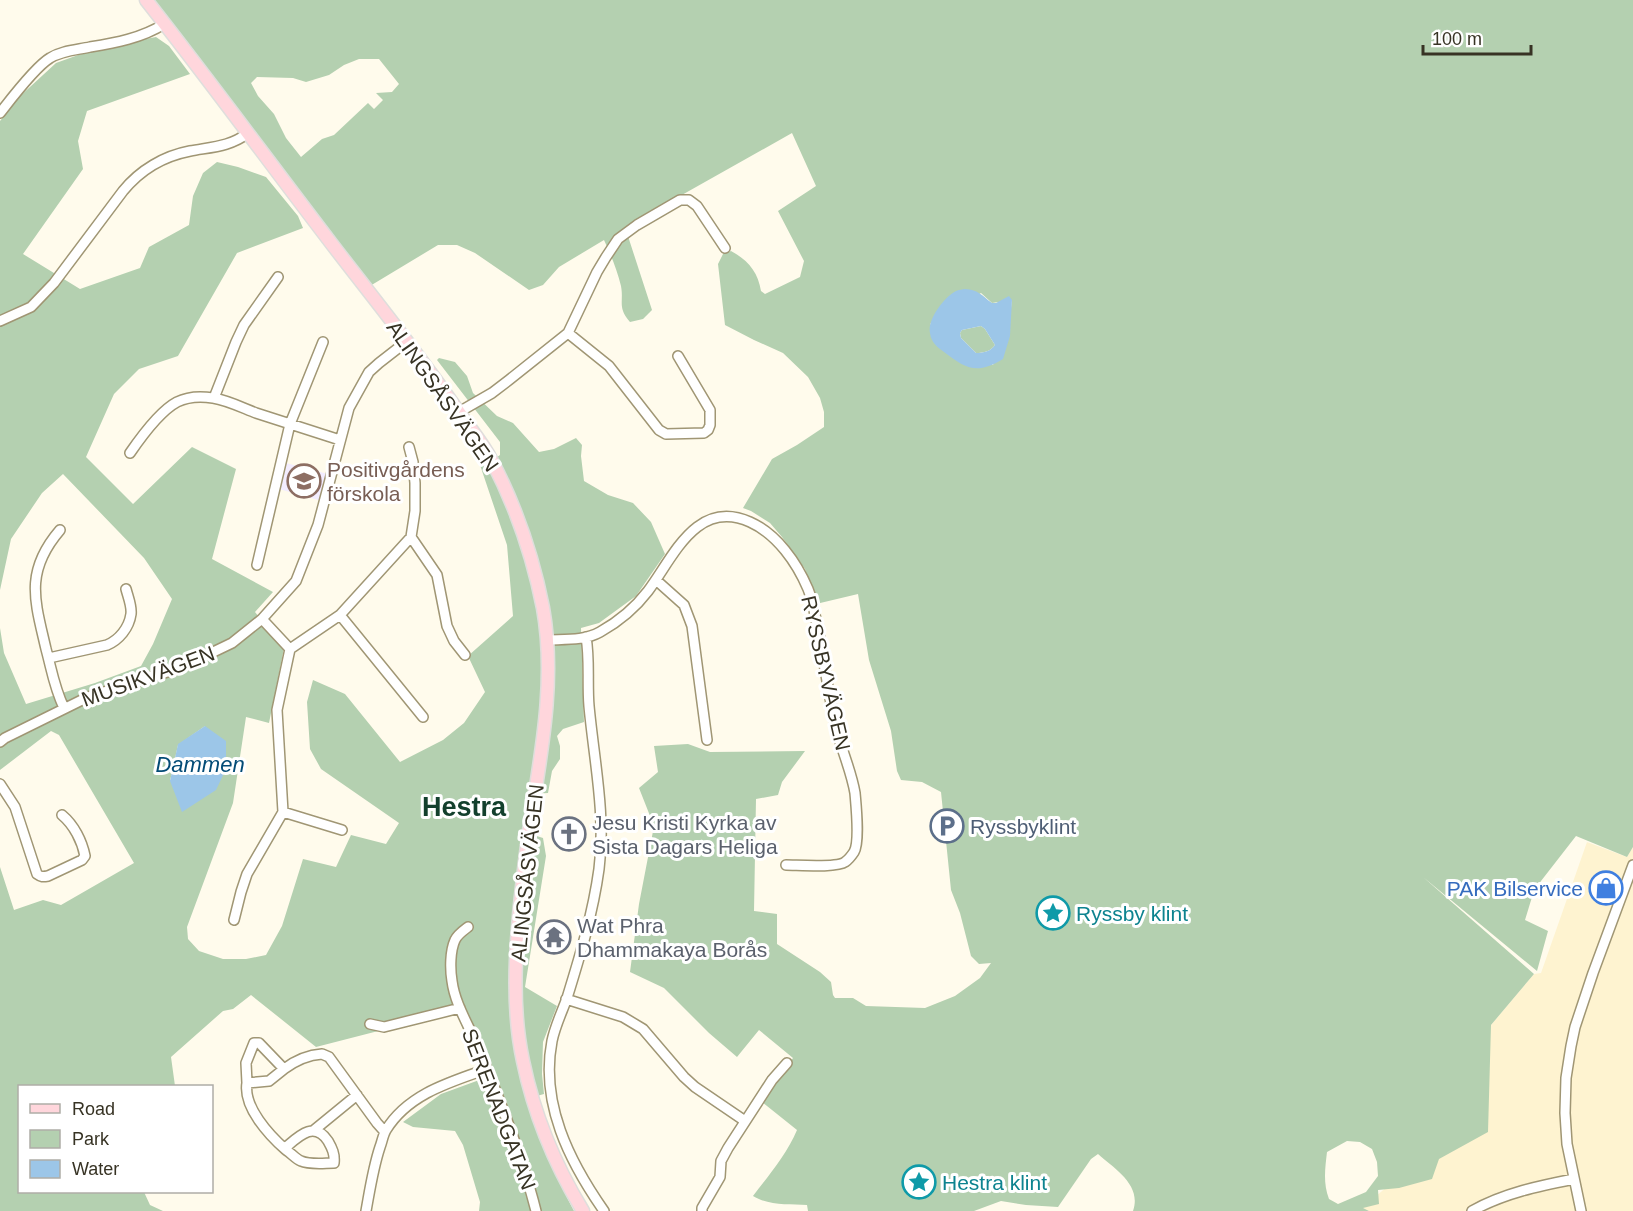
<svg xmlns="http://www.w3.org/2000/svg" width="1633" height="1211" viewBox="0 0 1633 1211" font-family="Arial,sans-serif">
<rect width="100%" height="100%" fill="#fffbec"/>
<path fill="#fef3d0" d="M1587,842l40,15 6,-10v364h-264l-7,-3 53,-45 76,-138 43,-51 7,-1z"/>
<path fill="#f3edff" d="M286,463l42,11 -6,27 -43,-12z"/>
<path fill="#b4d0b0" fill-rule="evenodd" d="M153,0h1480v847l-6,10 -51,-21 -35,45 -9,16 -7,23 23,11 -11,40 -114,-94 111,97 -43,51 -3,107 -49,27 -7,20 -33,9 -21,2 1,14 -16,4 6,3h-236c9,-26 -18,-42 -35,-57l-7,5 -33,48 -32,-2 -25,-4 -27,10h-166l-1,-6c-18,-1 -38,1 -54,-9 16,-21 34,-42 44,-66l-35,-28 31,-44 -34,-28 -22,27 -28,-24 -45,-45 -34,-16 9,-68 15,-78 -15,-38 19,-16 -4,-26 34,-2 22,8 95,-1 -23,31 -4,13 -22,4 -2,112 23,3v30l43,28 11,10 2,13 2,3h18l13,8 59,2 30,-12 25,-18 11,-15 -12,1 -8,-8 -11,-43 -9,-23 -10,-98 -19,-10 -21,-2 -4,-9 -6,-40 -22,-71 -11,-66 -42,10 -11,-35 -23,-32 -12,-14 -19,-12 -8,-3 29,-49 25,-14 27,-18v-15l-4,-14 -12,-21 -25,-24 -29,-13 -29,-15 -7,-61 5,-10 8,-3c17,9 27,21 30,40l4,3 35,-17 4,-16 -26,-50 38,-25 -24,-53 -167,94 27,83 -9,9 -13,3c-13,-15 -6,-20 -9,-36 -4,-16 -10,-31 -17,-46l-45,27 -16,18 -14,5 -54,-37 -18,-8h-19l-68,41zM359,59h20l20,25 -7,8 -16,1 7,7 -9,9 -6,-6 -34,32 -12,4 -21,18 -15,-19 -12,-24 -16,-18 -7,-13 6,-6 36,1 13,4 23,-7 15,-10zM981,293l11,10 20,-3 -2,16 -17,49 -63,-41zM1347,1141l13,1 12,7 5,13 1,14 -12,16 -28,12 -9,-5c-6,-16 -4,-30 -2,-47z
M156,37l13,9 21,28 -103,37 -9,30 5,28 -60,85 57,35 60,-21 9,-21 40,-22 4,-29 10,-23 14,-11 21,5 28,10 32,39 5,12 -66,25 -59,103 -39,13 -25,25 -28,63 47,47 59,-57 44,22 -24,90 61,33 -18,20 29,36 -15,75 -23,-6 -13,86 -46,124 1,12 11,12 24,8h23l20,-4 16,-29 21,-67 33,8 15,-32 35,9 13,-21 -78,-54 -11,-20 -3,-47 6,-22 32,14 55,68 43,-22 21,-17 21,-31 -17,-36 45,-40 -6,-71 -28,-83 10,1 11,-8v-13l-63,-82 2,-2 16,4 12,14 6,17 24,23 16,7 26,29 15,-3 22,-11 6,7 -1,11 3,25 24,14 25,8 18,19 14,32 -29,42 -37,27 -18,5 3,94 -21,7 -6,7 3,10v13l-8,12 -4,22 -18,1 -5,17 -1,21 19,6 3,18 -21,131 32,19 -14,36 -1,32 2,20 -18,5c12,39 29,75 48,112h-95l1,-9 -17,-57 -8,-14 -42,-4 -10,-5 38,-28 41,-15 -26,-68 -140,36 -65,-52 -18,14 -10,2 -52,46 4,29h-155v106h124l6,13 13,6h-163v-344l14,43 29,-10 18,5 73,-42 -75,-128 -8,-4 -51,39v-142l4,25 22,51 69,-21 46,-17 12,-22 19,-45 -28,-41 -81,-84 -21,19 -31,46 -11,51v-469l18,-23 38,-35 25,-9 43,-11zM205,726l-35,55 8,-36z
M981,326l4,3 10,16c-4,6 -11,8 -19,8l-15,-15 -1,-5 2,-3z"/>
<path fill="#9cc6e8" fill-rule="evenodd" d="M965,289c14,1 16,6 27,14h4l13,-7 3,4 -2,36 -7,23c-26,16 -37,10 -59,-7 -7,-5 -13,-10 -14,-19 -3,-13 14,-36 26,-42 2,-1 7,-2 9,-2zM981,326l4,3 10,16c-4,6 -11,8 -19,8l-15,-15 -1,-5 2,-3z
M205,726l21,15v28l-10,21 -34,22 -12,-31 8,-37z"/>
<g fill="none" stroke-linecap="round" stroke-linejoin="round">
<g stroke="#a09674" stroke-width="12">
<path id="minor" d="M0,113c11,-14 35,-46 50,-55 11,-7 26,-8 40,-11 25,-4 52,-9 74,-23
M0,321l31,-14 23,-24 69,-92c17,-21 41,-35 67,-40 21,-4 40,-4 58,-18
M568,333l41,33 50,64 7,4 38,-1 4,-3 2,-5v-15l-32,-54
M214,398l22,-56 8,-17 34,-48
M459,412l33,-19 17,-13 59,-47 29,-61 9,-15 12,-18 19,-14 43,-25h9l8,6 28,42
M130,453c11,-16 30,-42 47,-51 10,-5 24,-6 36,-4 14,2 30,10 43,15 28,9 56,18 84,27
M60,530c-36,42 -25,71 -14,119 6,22 8,38 18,59
M411,537l26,38 10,51 7,15 11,14
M257,565l33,-141 33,-82
M656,580l28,25 8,21 15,114
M340,615l83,102
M586,637c4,23 1,46 3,69 5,54 17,109 10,163 -6,44 -19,87 -32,129 -5,14 -12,28 -15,43 -12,62 17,120 52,170
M546,640c18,-1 38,1 54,-8 18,-10 35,-24 48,-41 25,-33 48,-93 102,-69 27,12 47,41 58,67 5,12 7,27 10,40 6,31 10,63 17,94 5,24 16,46 20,70 1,12 5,49 -1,59 -2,3 -6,8 -9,10 -8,6 -47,3 -59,3
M290,649l50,-34 71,-78 4,-26v-28l-2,-21 -4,-15
M49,658l58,-13c12,-5 22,-17 24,-31 1,-8 -3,-17 -5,-25
M0,742l5,-4 83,-41 92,-29 52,-25 30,-24 34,-38 22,-56 31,-117 20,-36 10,-9 27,-21
M0,784l15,23 22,67c4,3 6,3 11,2l34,-16 3,-4c-3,-15 -11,-31 -23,-41
M283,812l59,18
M234,920l7,-28 6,-18 36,-62 -6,-102 13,-61 -28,-30
M468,927c-4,3 -11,8 -13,13 -5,11 -5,29 -3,41 3,24 18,46 27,69 22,52 43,106 57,161
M566,999l57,18 20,12 41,48 11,10 50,34
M370,1024l14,3 76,-19
M284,1069l-15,12 -22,2 -1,-20 8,-20h5l25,26c12,-9 23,-14 38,-15l7,3 48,66 8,9
M247,1083c-4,24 22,52 39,67 5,3 10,9 15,11 9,4 23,2 33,2 1,-9 -2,-15 -6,-22 -14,-21 -30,-4 -43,7
M313,1131l44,-36
M366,1211c4,-22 7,-43 14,-64 2,-5 3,-12 6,-17 22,-36 64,-48 101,-61
M702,1211v-3l18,-31 1,-16 7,-13 44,-68 15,-17
M1472,1211c32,-18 67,-25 102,-32
M1581,1211l-14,-67 -2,-31 1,-35 5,-32 4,-19 18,-54 40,-108"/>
</g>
<g stroke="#dfdedc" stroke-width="15">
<path id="major" d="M146,0c63,80 123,162 185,243 43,56 87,110 127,168 11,16 25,32 34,50 24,46 41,96 51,147 13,72 -2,146 -13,216 -4,27 -7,54 -10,81 -5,51 -8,105 3,156 11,53 32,104 60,150"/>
</g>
<use href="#minor" stroke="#fff" stroke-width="9"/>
<use href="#major" stroke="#ffd6dc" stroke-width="12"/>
</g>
<defs>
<g id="school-ring" transform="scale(1.725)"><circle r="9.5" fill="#fff" stroke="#8d6e63" stroke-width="1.5"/><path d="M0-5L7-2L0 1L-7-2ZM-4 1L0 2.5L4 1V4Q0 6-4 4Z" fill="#8d6e63"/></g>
<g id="parking-ring" transform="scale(1.725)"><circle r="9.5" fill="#fff" stroke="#5c6f8a" stroke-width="1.5"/><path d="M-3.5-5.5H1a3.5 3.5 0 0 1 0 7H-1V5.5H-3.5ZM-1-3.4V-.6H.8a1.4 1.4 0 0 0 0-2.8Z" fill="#5c6f8a"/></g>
<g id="church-ring" transform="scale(1.725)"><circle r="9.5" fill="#fff" stroke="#6b7280" stroke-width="1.5"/><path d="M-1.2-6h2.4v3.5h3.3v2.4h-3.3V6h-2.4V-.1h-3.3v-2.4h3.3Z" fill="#6b7280"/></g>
<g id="shop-ring" transform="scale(1.725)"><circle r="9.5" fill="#fff" stroke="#3f7fe0" stroke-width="1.5"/><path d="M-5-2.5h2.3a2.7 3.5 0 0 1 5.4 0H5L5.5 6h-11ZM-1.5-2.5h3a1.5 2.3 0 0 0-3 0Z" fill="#3f7fe0"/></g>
<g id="sight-ring" transform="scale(1.725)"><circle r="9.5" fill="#fff" stroke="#0f9aa8" stroke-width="1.5"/><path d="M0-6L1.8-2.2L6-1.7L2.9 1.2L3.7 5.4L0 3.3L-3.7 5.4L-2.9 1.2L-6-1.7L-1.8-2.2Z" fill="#0f9aa8"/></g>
<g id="temple-ring" transform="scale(1.725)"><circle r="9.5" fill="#fff" stroke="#6b7280" stroke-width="1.5"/><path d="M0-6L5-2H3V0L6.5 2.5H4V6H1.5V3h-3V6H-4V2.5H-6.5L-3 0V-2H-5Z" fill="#6b7280"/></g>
</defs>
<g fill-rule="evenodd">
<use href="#school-ring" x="304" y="481"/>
<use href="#parking-ring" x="947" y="826"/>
<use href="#church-ring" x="569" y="834"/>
<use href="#shop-ring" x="1606" y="888"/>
<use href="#sight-ring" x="1053" y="913"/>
<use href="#temple-ring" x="554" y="937"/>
<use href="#sight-ring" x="919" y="1182"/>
</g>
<g text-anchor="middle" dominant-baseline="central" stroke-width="6" stroke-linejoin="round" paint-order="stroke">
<g font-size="21" fill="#373324" stroke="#fff">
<text transform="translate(443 396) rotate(55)">ALINGSÅSVÄGEN</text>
<text transform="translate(826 673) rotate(77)">RYSSBYVÄGEN</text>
<text transform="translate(148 676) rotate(-20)">MUSIKVÄGEN</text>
<text transform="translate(527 873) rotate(-84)">ALINGSÅSVÄGEN</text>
<text transform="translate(499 1109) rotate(69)">SERENADGATAN</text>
</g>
<g font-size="21" fill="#785e54" stroke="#fff" text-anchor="start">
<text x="327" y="469">Positivgårdens<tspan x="327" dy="24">förskola</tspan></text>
</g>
<g font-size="21" fill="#5b616d" stroke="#fff" text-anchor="start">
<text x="592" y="822">Jesu Kristi Kyrka av<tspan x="592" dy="24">Sista Dagars Heliga</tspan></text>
<text x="577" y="925">Wat Phra<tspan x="577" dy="24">Dhammakaya Borås</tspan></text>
</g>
<g font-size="21" fill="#4e5e75" stroke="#fff" text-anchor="start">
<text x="970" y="826">Ryssbyklint</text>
</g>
<g font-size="21" fill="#366cbe" stroke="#fff" text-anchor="end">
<text x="1583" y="888">PAK Bilservice</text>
</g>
<g font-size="21" fill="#0d838f" stroke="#fff" text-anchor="start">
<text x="1076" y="913">Ryssby klint</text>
<text x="942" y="1182">Hestra klint</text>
</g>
<g font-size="22" font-style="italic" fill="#034b76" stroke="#fff">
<text x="200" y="764">Dammen</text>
</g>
<g font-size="27" font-weight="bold" fill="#13402d" stroke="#fff">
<text x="464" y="807">Hestra</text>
</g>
</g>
<rect x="18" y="1085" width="195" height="108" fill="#ffffff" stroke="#afada7" stroke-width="1.5"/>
<rect x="30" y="1104" width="30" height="9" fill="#ffd6dc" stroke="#afada7" stroke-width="1.5"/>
<text x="72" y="1115" font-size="18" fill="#373324">Road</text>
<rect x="30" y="1130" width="30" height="18" fill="#b4d0b0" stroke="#afada7" stroke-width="1.5"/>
<text x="72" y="1145" font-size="18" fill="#373324">Park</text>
<rect x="30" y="1160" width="30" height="18" fill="#9cc6e8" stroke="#afada7" stroke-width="1.5"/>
<text x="72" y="1175" font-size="18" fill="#373324">Water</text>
<path d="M1423 45v9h108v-9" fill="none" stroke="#373324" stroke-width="3"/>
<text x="1432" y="45" font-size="18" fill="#373324" stroke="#ffffff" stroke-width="4.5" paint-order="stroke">100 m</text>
</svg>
